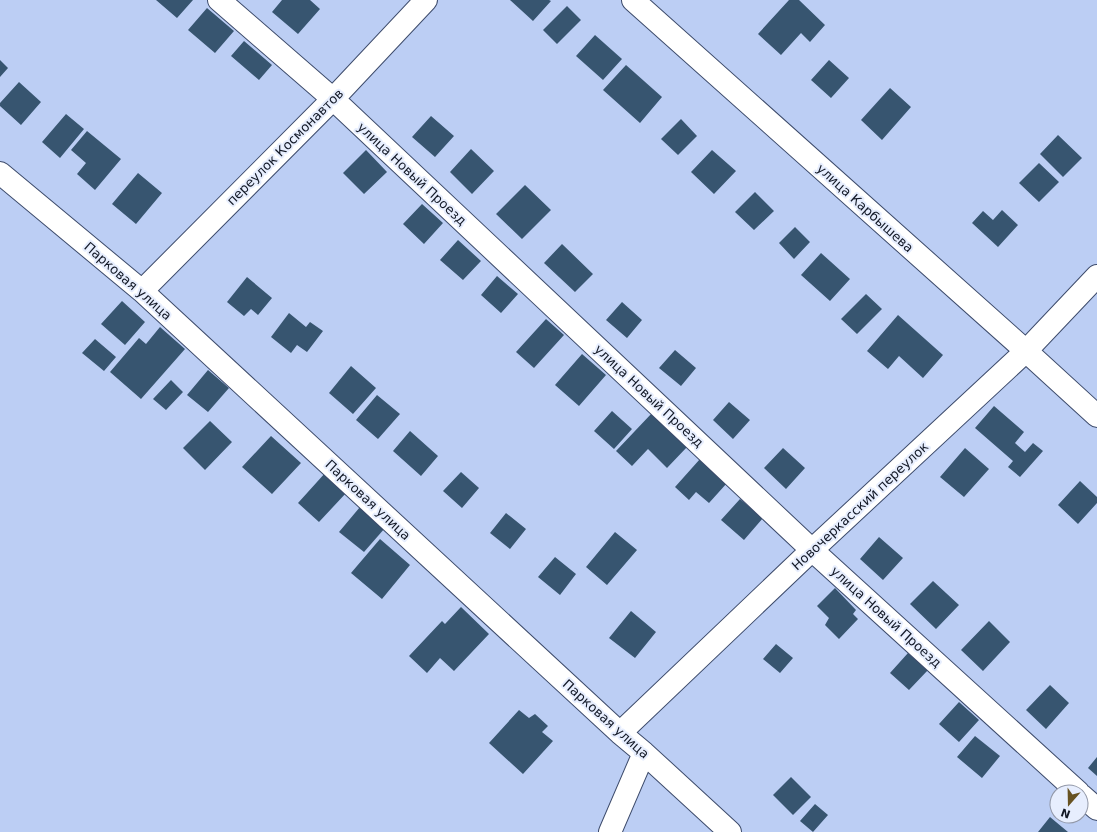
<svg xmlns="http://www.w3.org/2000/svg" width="1097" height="832" viewBox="0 0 1097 832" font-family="'DejaVu Sans',sans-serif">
<rect width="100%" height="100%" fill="#bccef4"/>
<path fill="#375570" d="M156,0h37l-16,18z
M282,0h28l10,9 -22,25 -26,-22z
M510,0h39l2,1 -18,20z
M789,0h10l26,25 -15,17 -9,-9 -20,22 -23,-21z
M567,6l14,14 -24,24 -14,-14z
M207,8l27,23 -19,22 -27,-23z
M595,35l27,24 -19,21 -27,-24z
M244,41l28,24 -13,15 -28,-24z
M0,60l8,8 -8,9z
M829,60l20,18 -18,20 -20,-18z
M626,65l36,32 -22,26 -37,-33z
M19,82l22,20 -20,23 -21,-19v-3z
M890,88l21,19 -29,33 -21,-20z
M66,114l18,15 -24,29 -18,-16z
M431,116l23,20 -19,21 -23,-20z
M681,119l16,17 -19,19 -17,-16z
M87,131l34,28 -26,31 -18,-16 9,-11 -15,-13z
M1058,135l24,23 -19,19 -23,-23z
M471,149l23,22 -22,23 -22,-22z
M366,150l21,22 -23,22 -21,-21z
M712,150l24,21 -22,23 -23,-22z
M1039,163l20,19 -20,20 -20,-19z
M138,173l24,20 -26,31 -24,-20z
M525,185l26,25 -29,29 -26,-25z
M755,192l19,19 -20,19 -19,-18z
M422,204l21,19 -19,21 -21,-20z
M1002,210l16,15 -20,22 -26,-24 11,-12 10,9z
M795,227l15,15 -16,17 -15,-16z
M458,240l23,21 -18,19 -23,-20z
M562,244l31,30 -18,18 -31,-29z
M821,253l29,26 -20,22 -29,-26z
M497,276l21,18 -17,19 -20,-18z
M247,277l25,21 -14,17 -7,-6 -7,7 -17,-14z
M866,294l16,15 -25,25 -16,-15z
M122,301l23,21 -20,23 -24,-21z
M622,302l20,18 -15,18 -21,-18z
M289,313l17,14 4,-5 13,9 -16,21 -10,-7 -6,8 -20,-16z
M898,315l45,40 -20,23 -24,-22 -11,13 -21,-18z
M546,319l18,16 -30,33 -18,-16z
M160,327l25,22 -44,50 -31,-27 29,-34 7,6z
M95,339l21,18 -12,14 -22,-18z
M675,350l21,18 -15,18 -22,-18z
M582,354l24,21 -27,31 -24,-21z
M351,366l25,22 -23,26 -24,-21z
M208,370l21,18 -21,24 -21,-17z
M171,380l12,12 -17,18 -13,-11z
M377,395l23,19 -22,25 -22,-19z
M729,402l21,18 -17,19 -20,-19z
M994,406l30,26 -9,11 10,9 8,-9 10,8 -23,26 -12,-10 5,-6 -38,-33z
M612,411l20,18 -18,20 -20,-18z
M652,413l35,34 -20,21 -19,-19 -16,17 -16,-15z
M210,421l22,21 -27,28 -22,-22z
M410,431l28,25 -17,20 -28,-25z
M271,436l30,27 -29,31 -30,-27z
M783,448l22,20 -19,21 -22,-21z
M965,448l24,21 -25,28 -24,-20z
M700,459l27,24 -18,20 -13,-11 -7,8 -14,-13z
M326,472l21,20 -28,30 -21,-19z
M461,472l18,16 -17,20 -19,-17z
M1080,481l17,16v6l-19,21 -20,-19z
M740,499l23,19 -19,22 -23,-20z
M360,507l25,21 -21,24 -25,-20z
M506,513l20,16 -16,20 -20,-16z
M615,532l22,18 -30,35 -21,-18z
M879,537l24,21 -20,22 -23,-21z
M380,539l30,26 -28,34 -31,-26z
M555,557l21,17 -16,21 -22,-18z
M933,581l26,24 -23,24 -26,-25z
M835,588l21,22 -3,4 5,5 -19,20 -14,-14 4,-7 -12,-12z
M461,607l28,27 -35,37 -14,-13 -13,15 -18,-17 33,-35 3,3z
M631,611l25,21 -21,26 -26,-20z
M989,621l21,21 -27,29 -22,-21z
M776,644l17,14 -13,15 -17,-14z
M908,653l20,17 -19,20 -19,-17z
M1050,685l19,18 -23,26 -20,-19z
M959,702l20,18 -20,22 -20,-18z
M519,710l10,8 6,-4 13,12 -6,6 11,9 -30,33 -34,-31z
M975,736l25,20 -18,22 -25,-21z
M1097,757v19l-9,-8z
M791,777l20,20 -18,18 -20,-20z
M815,804l13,11 -15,17 -13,-11z
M1050,817l18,15h-30z"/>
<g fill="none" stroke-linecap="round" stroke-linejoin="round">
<g stroke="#3d4b6b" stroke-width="24">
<path id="minor" d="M219,0l114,99 479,451 266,242
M633,0l393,351 71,65
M0,173l142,118 478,442 24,20 86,79
M142,291l191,-192 93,-99
M620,733l192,-183 214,-199 71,-75
M1081,795l16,14
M610,832l34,-79"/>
</g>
<use href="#minor" stroke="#fff" stroke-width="22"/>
</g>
<g text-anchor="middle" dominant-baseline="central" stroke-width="4" stroke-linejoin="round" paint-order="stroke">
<g font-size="13" fill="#121826" stroke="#e7eefe">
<text transform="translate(285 147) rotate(-45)">переулок Космонавтов</text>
<text transform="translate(412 174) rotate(43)">улица Новый Проезд</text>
<text transform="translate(865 208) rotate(42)">улица Карбышева</text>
<text transform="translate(128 281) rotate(41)">Парковая улица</text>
<text transform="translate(649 396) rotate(43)">улица Новый Проезд</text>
<text transform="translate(368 500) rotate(43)">Парковая улица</text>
<text transform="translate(860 506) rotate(-43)">Новочеркасский переулок</text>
<text transform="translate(886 617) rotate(42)">улица Новый Проезд</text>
<text transform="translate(606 719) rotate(42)">Парковая улица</text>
</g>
</g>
<g transform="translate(1069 804) rotate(200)"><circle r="19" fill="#e7eefe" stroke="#9298a8"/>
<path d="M0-3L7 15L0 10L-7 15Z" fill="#685322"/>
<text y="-6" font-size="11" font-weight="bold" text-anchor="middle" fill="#121826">N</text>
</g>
</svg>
